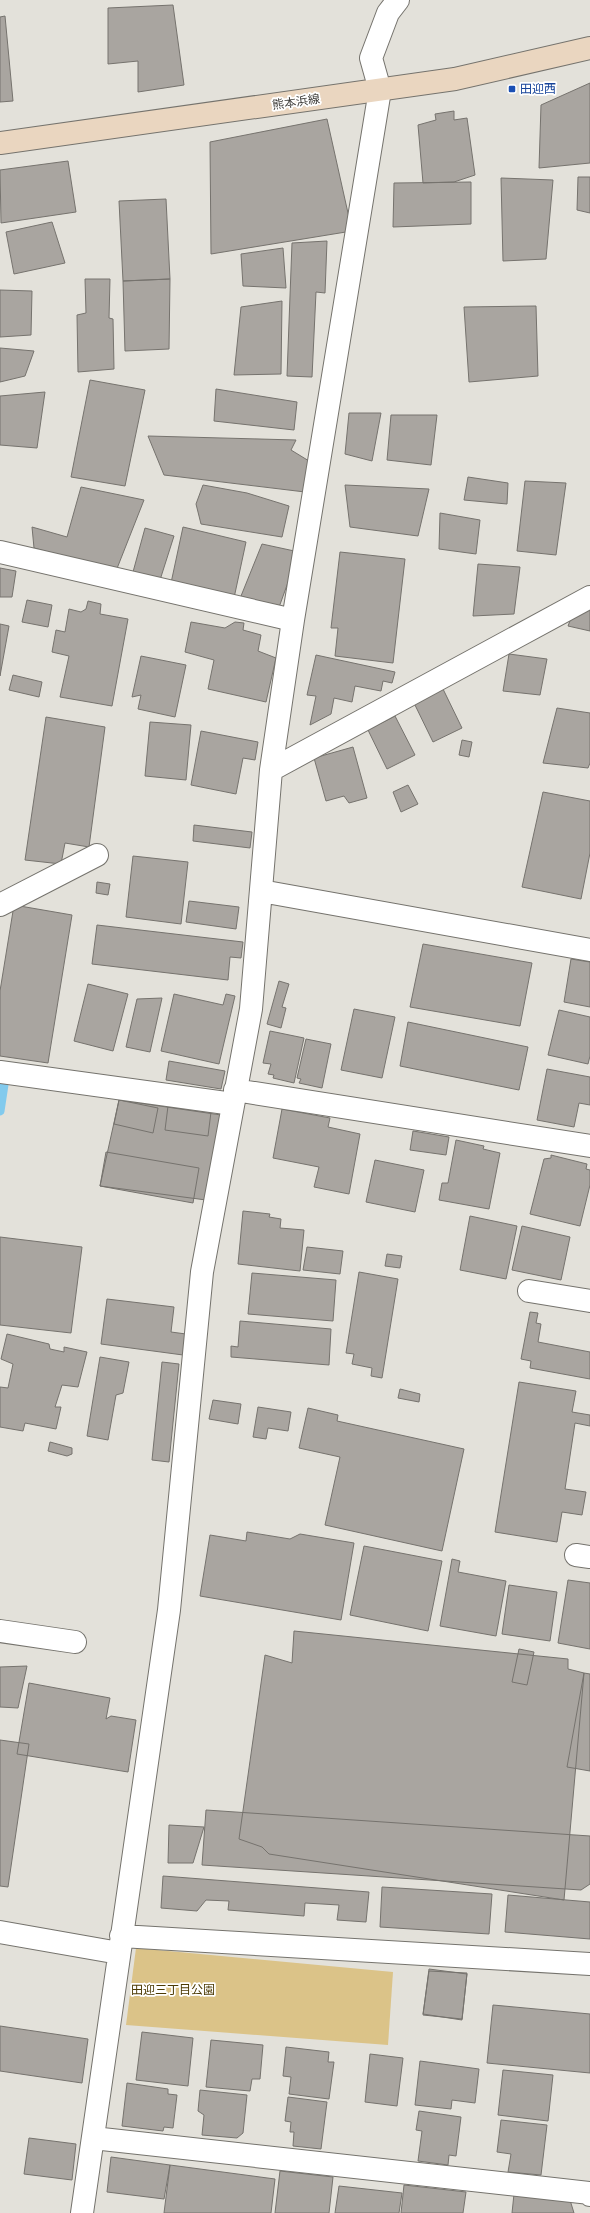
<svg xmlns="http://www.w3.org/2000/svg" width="590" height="2213" viewBox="0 0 590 2213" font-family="Roboto,'Noto Sans JP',sans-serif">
<rect width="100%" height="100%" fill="#e3e1da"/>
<path fill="#dbc388" d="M136,1948l257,24 -5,73 -262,-20z"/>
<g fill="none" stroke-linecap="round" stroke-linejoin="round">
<path stroke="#82caed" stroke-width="9" d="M0,1111l5,-33"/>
</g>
<path fill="#a9a5a0" stroke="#76736e" d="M173,5l11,80 -46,7v-31l-30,3v-56z
M5,16l8,85 -13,1v-85z
M590,83v80l-51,5 2,-63z
M454,111v9l13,-2 8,57 -21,7 -31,1 -5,-58 18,-5 -1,-6z
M327,119l25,112 -141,23 -1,-112z
M68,161l8,51 -75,11 -1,-53z
M578,177h12v36l-13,-3z
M501,178l52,2 -7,79 -43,2z
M471,182v42l-78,3 1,-44z
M166,199l4,80 -47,2 -4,-80z
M52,222l13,41 -51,11 -8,-42z
M327,241l-2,52 -9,-1 -4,85 -25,-1 5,-133z
M283,248l3,40 -43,-2 -2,-32z
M85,279h25l-1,39 4,1 1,50 -36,3 -1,-57 9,-2z
M170,279l-1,70 -44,2 -2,-70z
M0,290l32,1 -1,44 -31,2z
M282,301l-1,73 -47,1 7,-68z
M536,306l2,70 -69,6 -5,-75z
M0,348l34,3 -9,25 -25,6z
M90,380l55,10 -20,96 -54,-9z
M216,389l81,13 -3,28 -80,-9z
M45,392l-8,56 -37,-3v-49z
M349,413h32l-9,48 -27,-7z
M391,415h46l-6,50 -44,-5z
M148,436l148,4 -5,10 18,11 -4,31 -141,-17z
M468,477l40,6 -1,21 -43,-4z
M525,481l41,2 -10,72 -39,-4z
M203,485l44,8 42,13 -7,31 -81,-13 -5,-20z
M345,485l84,4 -11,47 -68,-9z
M81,487l63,13 -28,71 -82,-23 -2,-21 35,10z
M440,513l40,7 -4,34 -37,-5z
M183,527l63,15 -12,56 -63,-15z
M145,528l29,8 -14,44 -27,-8z
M262,544l37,8 -21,58 -37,-14z
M340,552l65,7 -12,104 -58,-7 3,-28h-7z
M478,564l42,3 -6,47 -41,2z
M0,568l16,3 -4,26h-12z
M581,592l9,3v36l-22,-5z
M27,600l25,5 -4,22 -26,-5z
M88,601l13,3 -1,10 28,5 -16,87 -52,-9 9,-41 -17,-4 4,-22 9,2 4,-23 12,3 5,-3z
M191,622l34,6 10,-6 9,1 -1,7 18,5 -3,16 18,7 -10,44 -58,-13 6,-29 -29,-8z
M0,624l9,2 -9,50z
M509,654l38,5 -7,36 -37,-4z
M316,655l79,17 -3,11 -9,-2 -2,10 -26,-5 -3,16 -18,-4 -3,16 -21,11 6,-29 -9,-1z
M141,656l45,9 -11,52 -37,-8 3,-14 -9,2z
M13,675l29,7 -3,15 -30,-7z
M443,689l19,39 -29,14 -19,-39z
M557,708l33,5v50l-2,5 -45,-5z
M395,716l20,39 -28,14 -19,-39z
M46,717l59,10 -16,120 -24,-4 -4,21 -36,-4z
M150,722l41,3 -5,55 -41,-4z
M201,731l57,11 -3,18 -12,-2 -7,36 -45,-9z
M462,740l10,2 -3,15 -10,-2z
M353,747l14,51 -18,5 -5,-7 -18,5 -12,-43z
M408,785l10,19 -17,8 -8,-20z
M543,792l47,9v52l-9,46 -59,-12z
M194,825l58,7 -2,16 -57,-7z
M133,856l55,6 -7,62 -55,-7z
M97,882l13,2 -2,11 -12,-2z
M189,901l50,6 -3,22 -50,-7z
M14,905l58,10 -24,148 -48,-7v-65z
M97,925l146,17 -2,16 -11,-1 -2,23 -136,-16z
M423,944l109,19 -12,63 -110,-19z
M571,959l19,3v45l-26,-5z
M279,981l10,3 -7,23 4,1 -5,20 -14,-4z
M88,984l40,10 -15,57 -39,-10z
M174,994l49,11 3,-11 9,2 -16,68 -58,-13z
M162,998l-12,54 -24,-5 11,-48z
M354,1009l41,8 -13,61 -41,-8z
M559,1010l31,7v39l-2,8 -40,-9z
M408,1022l120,25 -9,43 -119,-24z
M270,1031l34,7 -10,45 -21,-5 1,-3 -6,-1 3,-10 -8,-1z
M306,1039l25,5 -9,44 -23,-5 2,-4 -4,-1z
M169,1061l56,10 -4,18 -55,-9z
M547,1069l43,8v28l-11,-2 -5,24 -37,-7z
M119,1100l39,8 -5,25 -39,-9z
M119,1100l102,15 -15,85 -106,-14z
M168,1106l43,6 -3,24 -43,-6z
M282,1109l48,9 -2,9 32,7 -11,60 -35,-7 5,-20 -46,-9z
M413,1131l36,6 -3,18 -36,-5z
M456,1140l28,6 -1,3 17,4 -11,56 -50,-9 3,-17h6z
M106,1152l93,16 -6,35 -93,-17z
M551,1155l36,9 -1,5 4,1v15l-10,41 -50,-12 14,-55 7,-1z
M375,1160l49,10 -9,42 -49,-10z
M243,1211l27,3 -1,3 12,2 -1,9 24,2 -4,41 -62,-7z
M470,1216l47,10 -11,53 -46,-9z
M522,1226l48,11 -9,43 -49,-10z
M0,1237l82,10 -11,86 -71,-8z
M307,1247l36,4 -3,23 -37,-4z
M387,1254l15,2 -2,12 -15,-2z
M359,1272l39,7 -16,99 -11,-2 1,-8 -20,-4 2,-10 -8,-1z
M252,1273l84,7 -3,41 -85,-7z
M107,1299l67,8 -3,25 15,2 -3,21 -82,-11z
M530,1312l8,1 -2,10 5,1 -3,18 52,10v27l-60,-11 1,-7 -10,-2z
M240,1321l91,8 -2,36 -98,-8v-11l7,1z
M7,1334l42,10 1,5 14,3v-5l23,5 -9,35 -16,-2 -7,22h6l-5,22 -31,-6 -2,8 -23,-4v-40l8,1 5,-24 -12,-5z
M100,1357l29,5 -6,31 -7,2 -8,45 -21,-4z
M162,1362l17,2 -10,98 -17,-2z
M519,1382l57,9 -4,21 18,3v11l-15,-3 -10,66 21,3 -4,23 -20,-3 -5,30 -62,-10z
M400,1389l20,5 -1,8 -21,-4z
M213,1400l28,4 -3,20 -29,-5z
M258,1407l33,5 -3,19 -20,-3 -2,11 -13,-2z
M308,1408l30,7 -1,6 127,28 -22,102 -117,-26 15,-68 -41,-9z
M50,1442l22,6v6l-5,2 -19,-5z
M247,1532l43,7 10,-5 54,9 -13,77 -141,-24 10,-61 36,6z
M364,1546l78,15 -14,70 -78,-16z
M452,1559l8,2 -2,11 48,9 -10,55 -56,-10z
M568,1580l22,3v66l-32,-6z
M509,1585l48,7 -7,49 -48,-7z
M294,1631l274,28v10l16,4 -20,227 -295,-46 -7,-7 -23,-8 26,-184 27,8z
M519,1649l15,3 -7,33 -15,-3z
M27,1666l-9,42 -18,-1v-40z
M584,1673l6,1v97l-23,-4z
M29,1683l81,15 -4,21 5,-3 25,4 -8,52 -111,-18z
M0,1740l29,4 -21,143 -8,-1z
M206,1810l384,26v48l-9,6 -379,-25z
M169,1825l35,2 -11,36h-25z
M163,1876l206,16 -3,30 -29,-2 2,-15 -34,-2 -1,13 -76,-6 1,-9 -23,-1 -9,11 -36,-3z
M382,1887l110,7 -3,40 -109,-7z
M508,1895l82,7v37l-85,-7z
M429,1969l38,5 -5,45 -39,-4z
M429,1971l38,2 -5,47 -39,-6z
M493,2005l97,9v59l-103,-10z
M0,2026l88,13 -6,44 -82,-12z
M142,2032l51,6 -5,48 -52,-6z
M211,2040l52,5 -3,34h-8l-2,12 -44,-4z
M286,2047l43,5 -1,10h6l-5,37 -40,-5 2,-17 -8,-1z
M370,2054l33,4 -6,48 -32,-4z
M420,2061l59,8 -4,34 -23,-3 -1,9 -36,-4z
M503,2070l50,5 -5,46 -50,-6z
M127,2083l41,6v5l9,1 -4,33 -9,-1 -1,4 -41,-5z
M200,2090l47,5 -4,38 -6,5 -35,-3 2,-20 -6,-4z
M288,2097l39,5 -6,47 -28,-3 1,-14h-4l1,-10 -6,-1z
M419,2111l42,6 -5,39 -7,-1 -1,10 -30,-4 4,-30 -6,-1z
M501,2120l46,5 -6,50 -33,-3 3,-18 -14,-2z
M29,2138l47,6 -4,36 -48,-6z
M111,2157l59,8 -6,34 -57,-7z
M170,2165l105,14 -4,34h-107z
M280,2171l53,6 -4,36h-54z
M404,2185l62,7 -3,21h-62z
M339,2186l63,7 -3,20h-64z
M514,2194l56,6 4,13h-62z"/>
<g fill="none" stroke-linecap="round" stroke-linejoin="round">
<g stroke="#75736d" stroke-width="24">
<path id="minor" d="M0,552l293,68
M271,770l319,-173
M261,891l329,59
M0,905l97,-50
M0,1072l233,32
M235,1090l355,56
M529,1291l61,10
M576,1555l14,2
M0,1932l119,21
M121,1936l469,28
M93,2138l497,55v2
M82,2213l87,-603 33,-338 49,-263 20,-239 22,-150 87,-530 -9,-32 17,-45 10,-13"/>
</g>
<g stroke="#75736d" stroke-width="24">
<path id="tertiary" d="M0,1631l75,11"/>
</g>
<g stroke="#75736d" stroke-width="24">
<path id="secondary" d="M0,143l455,-64 135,-31"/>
</g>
<use href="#minor" stroke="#fff" stroke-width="22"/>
<use href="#tertiary" stroke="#fff" stroke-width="22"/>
<use href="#secondary" stroke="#ead6c0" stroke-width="22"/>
</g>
<rect fill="#1a4fb4" stroke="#fff" stroke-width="1.5" x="508" y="85" width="8" height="8" rx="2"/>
<g text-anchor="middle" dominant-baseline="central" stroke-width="3.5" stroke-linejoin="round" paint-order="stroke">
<g font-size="12" fill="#164399" stroke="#fff" text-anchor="start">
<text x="520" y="89">田迎西</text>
</g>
<g font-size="12" fill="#3d3c39" stroke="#fff">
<text transform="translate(296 102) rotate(-8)">熊本浜線</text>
</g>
<g font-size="12" fill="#4c3a04" stroke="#fff">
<text x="173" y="1990">田迎三丁目公園</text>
</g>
</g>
</svg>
